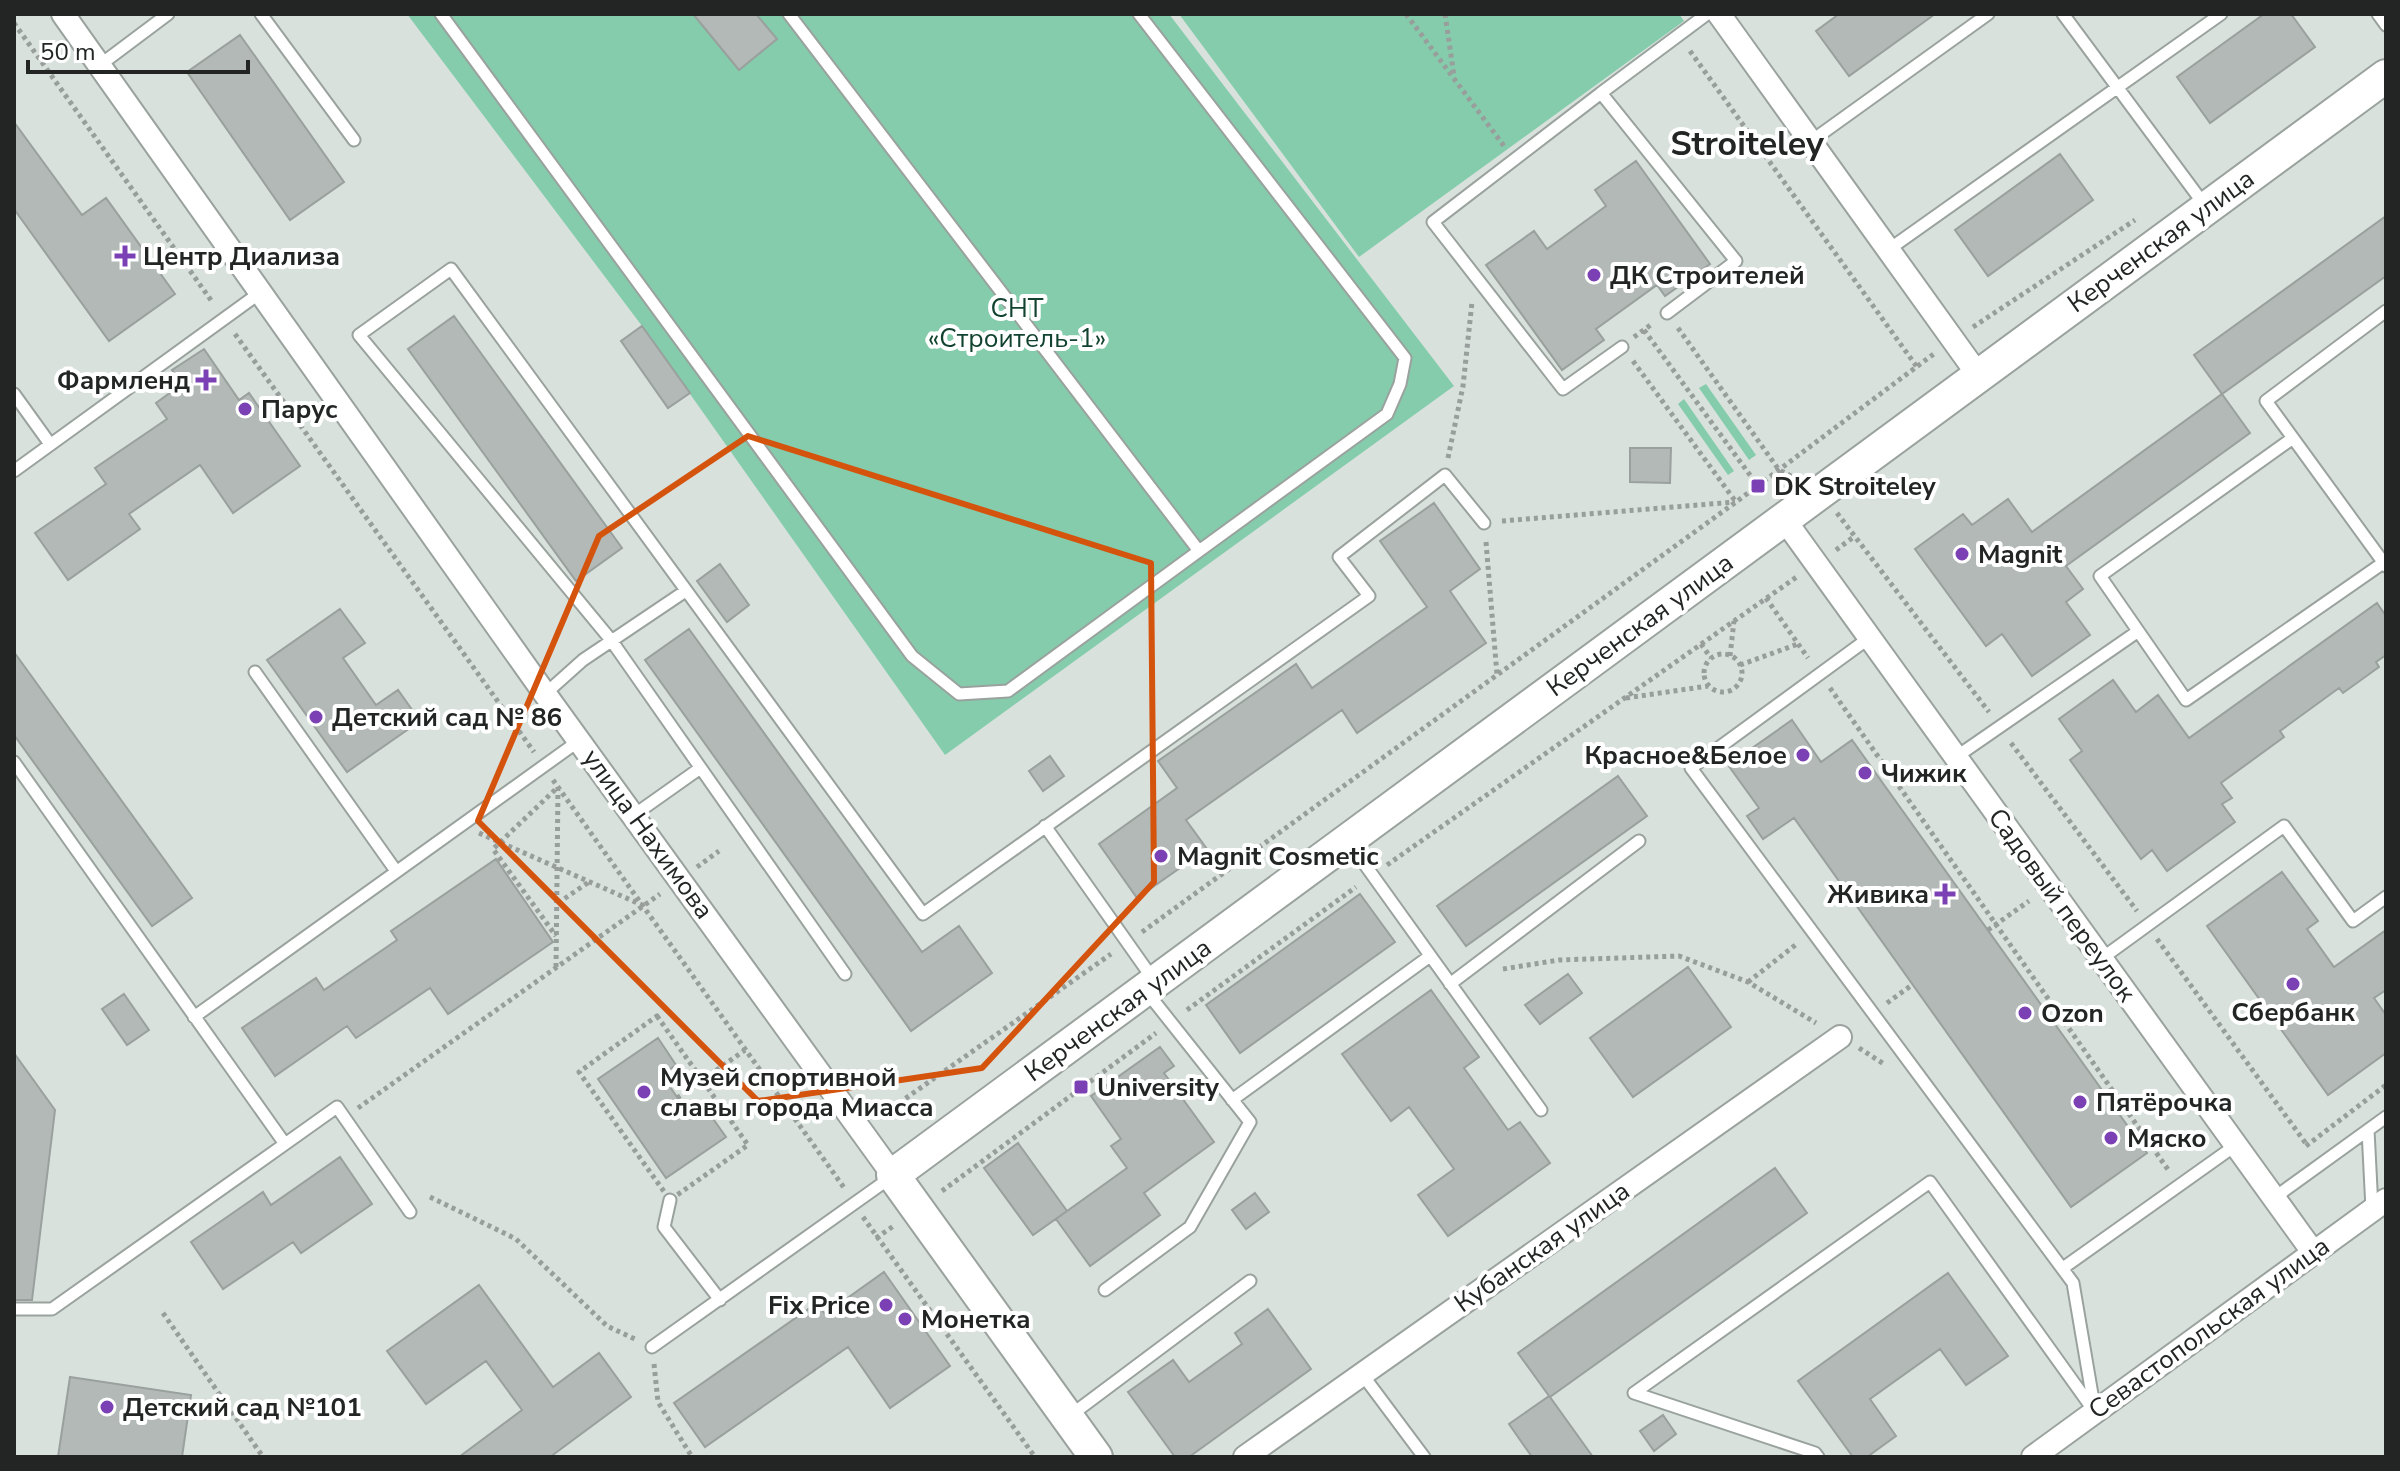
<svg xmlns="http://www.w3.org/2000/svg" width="2400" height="1471" viewBox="0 0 2400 1471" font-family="'Nunito Sans',sans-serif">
<rect width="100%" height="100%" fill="#d9e1dd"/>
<path fill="#85ccac" d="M407,14h762l285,372 -509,369 -303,-429z
M1179,14h500l5,7 -325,236z
M1706,384l50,71 -7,5 -50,-72z
M1684,399l50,72 -6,4 -50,-71z"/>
<path fill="#b2b9b6" stroke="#99a09d" stroke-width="2" d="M693,14h63l21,25 -38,31z
M1839,14h96l-86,62 -33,-45z
M2264,14h27l24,33 -105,76 -33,-46z
M240,35l104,147 -54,38 -103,-148z
M14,122l68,93 24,-17 69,96 -66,47 -95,-132z
M2060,154l33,46 -105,76 -33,-46z
M1636,161l74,103 -45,32 -8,-11 -61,44 8,11 -42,30 -76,-105 48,-34 13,18 59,-43 -11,-16z
M2386,216v60l-164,118 -28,-39z
M454,316l168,232 -46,33 -168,-232z
M642,326l48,67 -22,15 -47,-67z
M204,349l35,51 10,-7 51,73 -67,47 -33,-48 -71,49 11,15 -72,51 -33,-47 71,-49 -11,-16 72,-49 -11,-16 26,-19 -10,-14z
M2222,394l28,39 -184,133 17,23 -17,13 24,33 -58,41 -30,-42 -16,12 -71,-97 48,-35 9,11 36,-26 24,33z
M1630,448h41l-1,35 -40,-1z
M1434,503l46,66 -30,22 36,52 -129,90 -15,-23 -156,110 21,29 -70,49 -38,-54 78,-56 -19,-27 138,-97 16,24 115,-81 -47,-66z
M720,564l29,41 -22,17 -30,-41z
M2377,603l9,13v39l-10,7 3,5 -36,26 -4,-5 -59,43 4,6 -63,46 11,15 -10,6 13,18 -68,49 -15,-21 -11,9 -71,-99 12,-9 -23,-32 54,-39 23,32 22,-17 31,43z
M340,609l25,34 -22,15 33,47 22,-15 22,31 -73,51 -80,-112z
M689,629l233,323 37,-26 33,47 -81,58 -266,-371z
M14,652l178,246 -40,28 -138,-191z
M1792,720l29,42 31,-22 295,413 -76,54 -277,-389 -31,21 -16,-23 12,-8 -31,-43z
M1050,756l14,20 -21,15 -14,-20z
M1618,776l29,40 -181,130 -29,-40z
M496,859l57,83 -105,72 -18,-26 -74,50 -9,-12 -72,50 -33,-48 74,-50 8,12 73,-50 -6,-9z
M2282,872l36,49 -11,8 27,38 52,-37v60l-12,8 12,17v38l-58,42 -121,-169z
M1360,894l35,48 -155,111 -34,-48z
M1688,967l43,60 -98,70 -43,-59z
M1568,974l14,19 -42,31 -15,-19z
M1431,990l48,67 -15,11 44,62 12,-8 30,41 -102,73 -30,-41 36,-26 -45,-62 -18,14 -49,-67z
M124,994l25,36 -22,15 -25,-36z
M658,1038l18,27 -14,10 30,44 14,-10 20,28 -60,41 -68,-99z
M1160,1047l14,19 -10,7 50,69 -70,51 16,22 -70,51 -34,-47 71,-51 -16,-22 10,-7 -30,-43z
M14,1053l41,57 -23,190h-18z
M1018,1143l49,68 -34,24 -49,-67z
M340,1157l32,47 -71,49 -8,-11 -70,47 -32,-47 72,-50 8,13z
M1775,1168l32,45 -257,184 43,60h-61l-23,-33 40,-28 -31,-43z
M1255,1193l14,19 -23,17 -14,-19z
M884,1272l66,94 -60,42 -42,-61 -143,100 -31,-44 143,-100 8,11z
M1948,1273l60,83 -42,29 -26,-36 -70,50 26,37 -29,21h-14l-55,-76z
M479,1285l74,102 46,-34 32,44 -81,60h-91l63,-47 -36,-49 -60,43 -39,-53z
M1268,1309l43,60 -122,88h-14l-47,-65 45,-32 16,22 53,-38 -7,-11z
M70,1377l121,18 -9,62h-124z
M1663,1415l13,19 -22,17 -14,-20z"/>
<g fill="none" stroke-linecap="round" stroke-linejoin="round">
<g stroke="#9aa29e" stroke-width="15">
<path id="lane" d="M261,14l93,126
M441,14l471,642 47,38 49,-3 191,-140 -410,-537
M1139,14l266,344 -5,26 -13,30 -188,137
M2063,14l143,193
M2378,14l8,11
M100,65l68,-51
M1601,93l106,-79
M1810,142l178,-128
M1888,250l333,-236
M1622,347l-59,42 -130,-167 168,-129 135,168 -69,52
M14,394l36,50
M2293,438l-193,138 86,124 197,-137
M14,471l247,-179
M2386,566l-120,-165 120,-90
M1869,638l-178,130 382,515 22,129
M255,672l141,199
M545,694l38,-34 101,-68
M1956,757l181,-125
M14,762l271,382 -233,165h-38
M634,815l65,-46
M1045,826l108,153
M1348,841l193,269
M2101,959l183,-133 69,95 33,-24
M845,974l-234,-334 -252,-305 92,-66 472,645 446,-318 -30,-39 106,-82 39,48
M1450,984l189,-143
M194,1017l386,-277
M1232,1100l198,-144
M2368,1130l4,79
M285,1144l52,-37 73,105
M2274,1198l112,-81
M670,1200l-6,27 56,73
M2063,1268l173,-123
M1105,1290l85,-63 60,-105 -104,-131
M652,1347l238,-169
M1362,1374l62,83
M1634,1393l296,-211 162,226
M1634,1393l181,60 3,4
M1071,1415l179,-134"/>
</g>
<g stroke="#9aa29e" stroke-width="26">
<path id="street" d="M63,14l482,680 348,481
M1719,14l260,362
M1784,519l529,733
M1245,1457l595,-420
M2033,1457l353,-257"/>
</g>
<g stroke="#9aa29e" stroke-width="36">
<path id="secondary" d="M1096,1457l-203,-282 1493,-1099"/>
</g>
<path stroke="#989e9b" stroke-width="5" stroke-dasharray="4 4" stroke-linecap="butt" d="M1406,14l98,132
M1445,14l9,62
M14,23l199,280
M1690,51l227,316
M1973,327l162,-107
M1678,328l101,142 14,7
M1644,330l114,156
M235,334l299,418
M1634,337l18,-13
M1633,361l103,141
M1448,458l15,-72 9,-84
M1837,513l152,199
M1502,521l233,-19
M1486,542l11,133
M1836,550l19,-14
M1766,598l42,60
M1701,644l10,14
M1704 673a19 19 0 1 1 38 0a19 19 0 1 1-38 0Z
M1730,656l4,-35
M1740,665l58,-21
M1830,688l339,483
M1626,698l82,-12
M2011,743l126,168
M553,780l292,409
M479,833l163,72
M1387,865l411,-289
M697,867l22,-16
M558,903l31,-21
M1988,930l41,-29
M1142,932l594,-430 199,-149
M2157,939l150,206
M556,967l2,-180 -65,62 63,87
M1503,969l56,-9 120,-4 69,26 68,41
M1748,982l50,-39
M1887,1003l25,-18
M1187,1010l169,-123
M657,1016l91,129 -78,55 -91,-128z
M1859,1048l25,16
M677,1098l68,-48
M899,1103l212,-149
M358,1108l302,-214
M2306,1146l80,-61
M942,1191l214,-158
M430,1197l86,42 91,87 30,14
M863,1217l172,240
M876,1238l19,-13
M163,1313l100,144
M654,1364l4,38 34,55"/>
<use href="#lane" stroke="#fff" stroke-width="11"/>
<use href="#street" stroke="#fff" stroke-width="22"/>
<use href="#secondary" stroke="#fff" stroke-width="32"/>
</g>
<path fill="none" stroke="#d4540e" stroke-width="6" stroke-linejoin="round" d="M748,436l403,127 3,319 -172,186 -224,33 -280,-280 121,-285z"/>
<g fill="#7c40b5" stroke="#fff" stroke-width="3">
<path d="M121 244h8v8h8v8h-8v8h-8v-8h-8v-8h8z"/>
<circle cx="1594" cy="275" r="8"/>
<path d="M202 368h8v8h8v8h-8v8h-8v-8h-8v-8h8z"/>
<circle cx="245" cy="409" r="8"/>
<rect x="1750" y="478" width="16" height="16" rx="4"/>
<circle cx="1962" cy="554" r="8"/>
<circle cx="316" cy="717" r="8"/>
<circle cx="1803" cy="755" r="8"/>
<circle cx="1865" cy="773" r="8"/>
<circle cx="1161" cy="856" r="8"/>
<path d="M1941 882h8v8h8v8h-8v8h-8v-8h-8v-8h8z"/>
<circle cx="2293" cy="984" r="8"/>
<circle cx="2025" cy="1013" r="8"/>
<rect x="1073" y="1079" width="16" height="16" rx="4"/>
<circle cx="644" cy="1092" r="8"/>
<circle cx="2080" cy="1102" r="8"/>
<circle cx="2111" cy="1138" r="8"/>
<circle cx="886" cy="1305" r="8"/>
<circle cx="905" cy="1319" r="8"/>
<circle cx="107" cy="1407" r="8"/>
</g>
<g text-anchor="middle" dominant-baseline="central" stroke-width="8" stroke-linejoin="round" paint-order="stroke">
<g font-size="26" fill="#222524" stroke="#fff">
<text transform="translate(2161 241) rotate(-36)">Керченская улица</text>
<text transform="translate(1640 625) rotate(-36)">Керченская улица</text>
<text transform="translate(648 834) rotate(54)">улица Нахимова</text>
<text transform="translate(2062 905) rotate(54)">Садовый переулок</text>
<text transform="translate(1118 1010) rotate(-36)">Керченская улица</text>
<text transform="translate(1542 1247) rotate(-35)">Кубанская улица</text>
<text transform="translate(2209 1328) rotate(-36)">Севастопольская улица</text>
</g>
<g font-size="26" font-weight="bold" fill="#222524" stroke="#fff" text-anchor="start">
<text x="143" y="256">Центр Диализа</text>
<text x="1610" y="275">ДК Строителей</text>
<text x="190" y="380" text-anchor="end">Фармленд</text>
<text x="261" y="409">Парус</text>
<text x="1774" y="486">DK Stroiteley</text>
<text x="1978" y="554">Magnit</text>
<text x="332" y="717">Детский сад № 86</text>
<text x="1787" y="755" text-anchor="end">Красное&amp;Белое</text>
<text x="1881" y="773">Чижик</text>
<text x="1177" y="856">Magnit Cosmetic</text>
<text x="1929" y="894" text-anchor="end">Живика</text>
<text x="2293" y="1012" text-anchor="middle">Сбербанк</text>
<text x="2041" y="1013">Ozon</text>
<text x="660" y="1077">Музей спортивной<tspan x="660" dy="30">славы города Миасса</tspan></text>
<text x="1097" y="1087">University</text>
<text x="2096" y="1102">Пятёрочка</text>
<text x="2127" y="1138">Мяско</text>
<text x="870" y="1305" text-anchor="end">Fix Price</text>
<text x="921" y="1319">Монетка</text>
<text x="123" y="1407">Детский сад №101</text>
</g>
<g font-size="26" fill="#114330" stroke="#fff">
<text x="1017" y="308">СНТ<tspan x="1017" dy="30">«Строитель-1»</tspan></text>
</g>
<g font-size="34" font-weight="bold" fill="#222524" stroke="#fff">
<text x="1747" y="144">Stroiteley</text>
</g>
</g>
<rect width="2400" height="1471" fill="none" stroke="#222524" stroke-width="32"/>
<path d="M28 60v12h220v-12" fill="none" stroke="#222524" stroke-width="4"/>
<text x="40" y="60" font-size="24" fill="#222524" stroke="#ffffff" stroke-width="6" paint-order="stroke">50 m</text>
</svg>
